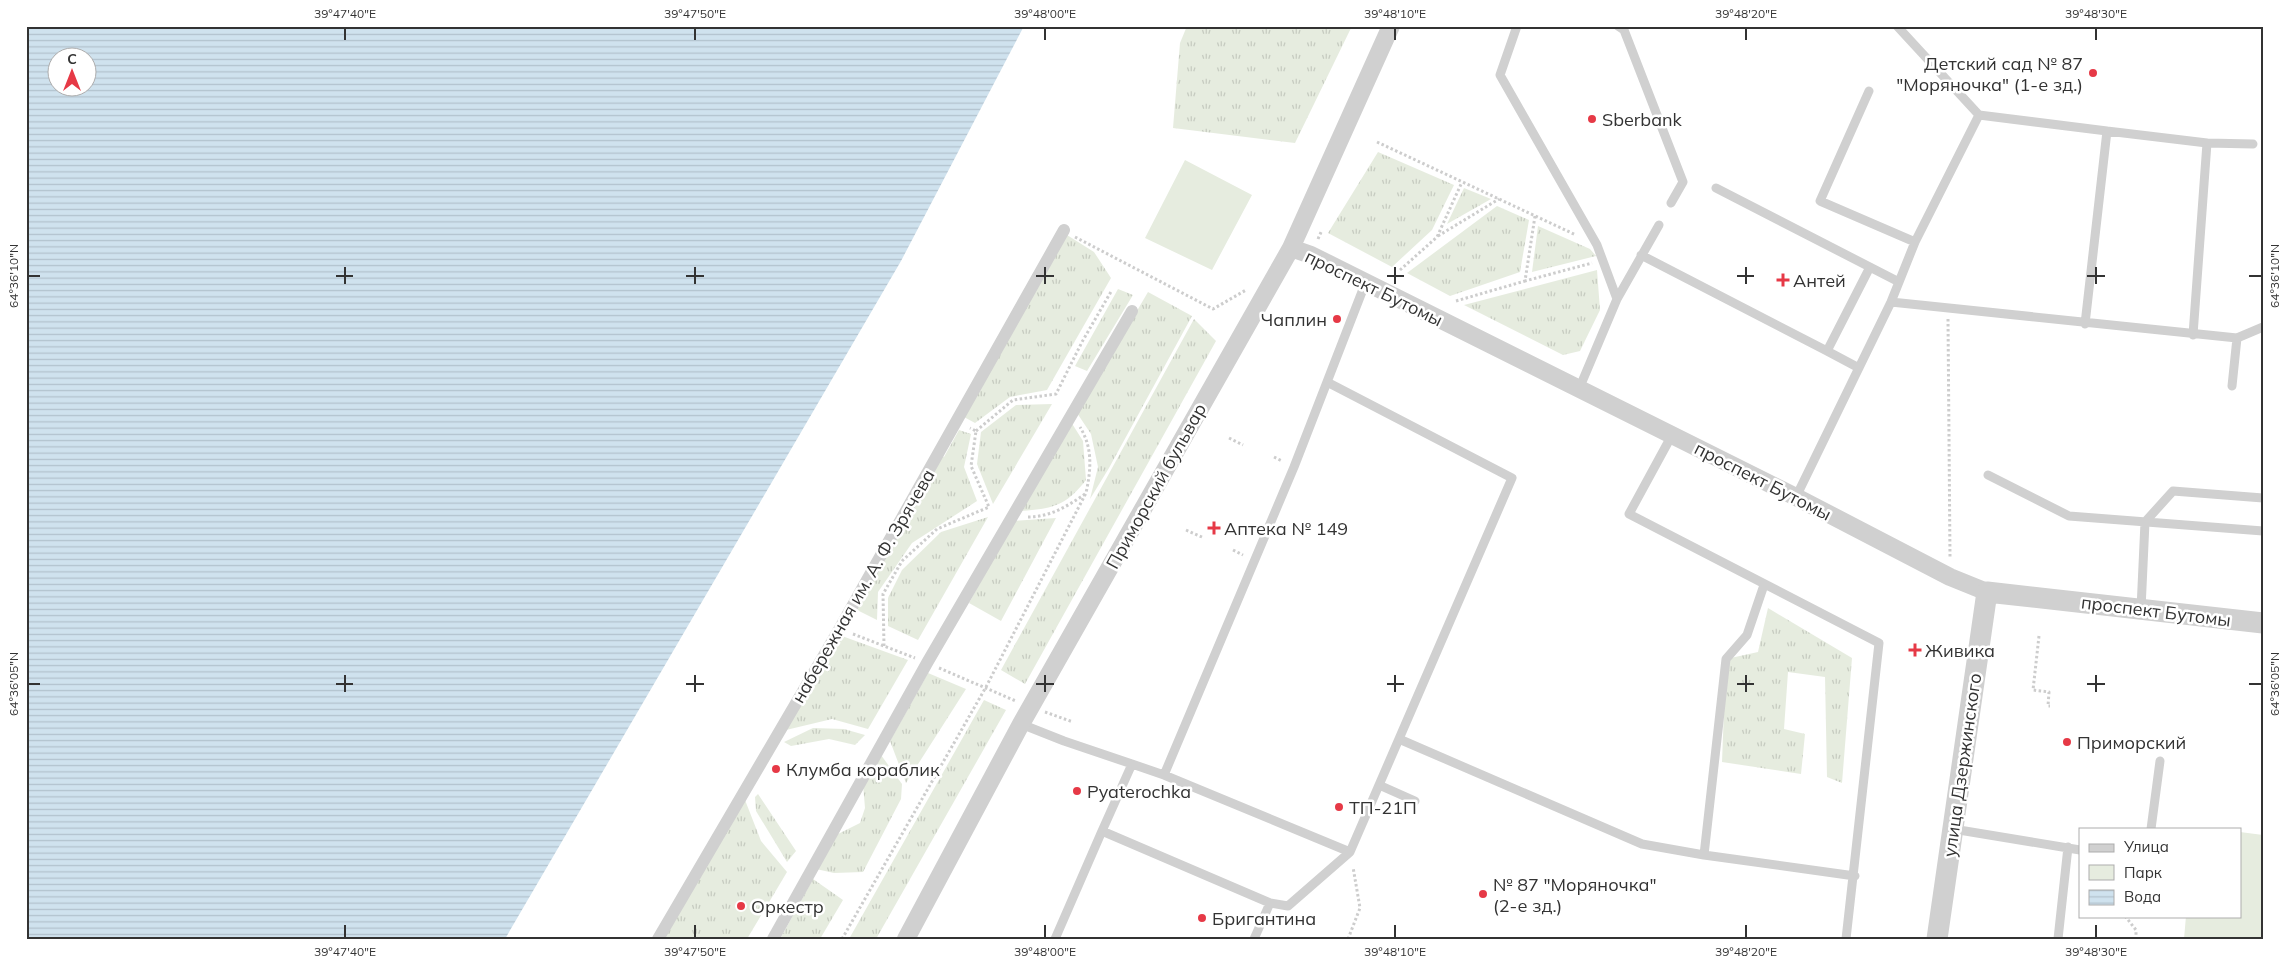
<svg xmlns="http://www.w3.org/2000/svg" width="2289" height="965" viewBox="0 0 2289 965" font-family="Mulish,sans-serif">
<defs>
<pattern id="grass-tufts" width="24" height="20" patternUnits="userSpaceOnUse" patternTransform="scale(1.25)"><rect width="24" height="20" fill="#e6ecdf"/><path d="M3 7l-1-3M5 7V3M7 7l1-3M15 17l-1-3M17 17v-4M19 17l1-3" fill="none" stroke="#c6cbc0"/></pattern>
<pattern id="water-rules" width="6" height="5" patternUnits="userSpaceOnUse" patternTransform="scale(1.25)"><rect width="6" height="5" fill="#cfe2ee"/><path d="M0 2.5h6" fill="none" stroke="#b2c2cd"/></pattern>
</defs>
<rect width="100%" height="100%" fill="#fff"/>
<path fill="url(#grass-tufts)" d="M1187,26h165l-57,117 -122,-15 7,-85z
M1378,152l76,33 -22,45 -40,37 -64,-34z
M1464,188l27,11 -44,25z
M1497,206l32,14 -9,52 -70,24 -43,-23z
M1538,226l52,23 6,7 -64,16z
M1067,235l27,17 17,26 -64,112 -37,7 -35,26 -11,-6z
M1597,270l3,40 -20,41 -17,4 -99,-50z
M1118,289l15,6 -46,76 -12,-5z
M1148,292l44,24 -83,152 -19,31 8,-32 -7,-33 -14,-21z
M1194,319l22,22 -191,343 -24,-14z
M1052,404l-59,100 -16,-40 4,-32 35,-27z
M1071,422l12,19 3,39c-20,26 -34,29 -66,31z
M959,430l12,4 -7,33 13,34 -65,42 -34,49 -1,28 -28,-14 87,-154 8,5z
M988,517l-70,123 -30,-14v-28l14,-28 39,-38z
M1056,518l-55,103 -32,-18 45,-82z
M1768,608l84,50 -10,125 -15,-6 -2,-100 -37,-5 -4,57 21,5 -4,40 -79,-12 4,-103 32,-7z
M842,636l66,24 -40,69 -36,-10 -46,11z
M928,673l38,16 -60,94 -16,-42z
M984,700l22,10 -130,229h-27z
M813,728l31,1 21,6 -10,10 -26,-6 -38,7 -7,-4z
M881,755l21,29 -1,15 -38,73 -29,1 -18,-4 20,-34 24,-12 5,-15 -2,-24z
M758,794l38,57 -9,11 -31,-51 -1,-14z
M745,800l16,41 26,31 -40,67h-84z
M813,879l30,21 -23,39h-40z"/>
<path fill="#e6ecdf" d="M1185,160l67,35 -40,75 -67,-32z
M2240,832l23,3v104h-79l2,-23h54z"/>
<path fill="url(#water-rules)" fill-rule="evenodd" d="M26,26h998l-123,235 -396,678h-479zM58,58h30v30h-30z"/>
<g fill="none" stroke-linecap="round" stroke-linejoin="round">
<path stroke="#cdcdcd" stroke-width="3" stroke-dasharray="2.5 2.5" stroke-linecap="butt" d="M1377,142l199,93
M1535,216l-10,65 67,-18
M1438,236l61,-37
M1075,237l138,72 33,-19
M1318,239l4,-9
M1400,270l37,-33 25,-55
M1456,301l69,-20
M1948,319l2,238
M976,431l37,-31 43,-6 26,-52 30,-52
M1229,438l14,7
M1274,457l8,4
M1028,517c22,0 40,-11 57,-23
M1186,530l16,7
M1233,550l10,5
M853,634l62,24
M2039,636l-6,54 16,2 -1,14h2
M884,646l-1,-52 19,-33 35,-32 52,-22 -18,-41 5,-35 -6,-3
M939,668l77,33
M1045,712l28,10
M2125,916l11,14v9
M842,939l144,-252 100,-194c5,-23 7,-45 -6,-66
M1348,939l12,-31 -7,-41"/>
<path stroke="#d0d0d0" stroke-width="9" d="M1517,26l-17,49 97,170 20,54
M1618,26l6,4 59,152 -12,21
M1897,26l82,89
M1869,91l-49,110 95,41
M2107,131l100,12 -14,192
M2207,143l46,1
M1716,188l183,94
M1641,255l186,96 43,-84
M1891,302l346,36
M1827,351l32,17
M2232,386l5,-48 26,-11
M1579,389l38,-90 42,-74
M1672,435l-43,79 250,129 -33,296
M1988,475l81,41 194,15
M1796,497l95,-195 24,-60 64,-127 128,16 -22,193
M1764,585l-17,50 -21,24 -22,196 151,21
M2141,609l4,-87 28,-31 90,7
M1021,724l43,17 68,23 -30,67 168,72 18,3 62,-54
M1399,739l243,105 62,11
M1132,764l32,11 186,77 162,-374 -185,-96 38,-98
M1164,775l130,-308 33,-85
M1379,785l36,16
M1953,829l127,21
M2151,829l9,-68
M1055,939l47,-108
M1254,939l16,-36
M2058,939l10,-92"/>
<path stroke="#d0d0d0" stroke-width="12" d="M658,939l182,-311 224,-398
M773,939l154,-276 205,-352"/>
<path stroke="#d0d0d0" stroke-width="18" d="M1291,248l20,7 485,242 154,80 37,15
M906,939l115,-215 270,-476 100,-222"/>
<path stroke="#d0d0d0" stroke-width="21" d="M1937,939l50,-347 276,31"/>
</g>
<path fill="none" stroke="#333" stroke-width="2" d="M345,28v12M695,28v12M1045,28v12M1395,28v12M1746,28v12M2096,28v12M345,267v17M695,267v17M1045,267v17M1395,267v17M1746,267v17M2096,267v17M28,276h12M336,276h17M686,276h18M1036,276h18M1387,276h17M1737,276h17M2087,276h18M2249,276h13M345,675v17M695,675v17M1045,675v17M1395,675v17M1746,675v17M2096,675v17M28,684h12M336,684h17M686,684h18M1036,684h18M1387,684h17M1737,684h17M2087,684h18M2249,684h13M345,925v13M695,925v13M1045,925v13M1395,925v13M1746,925v13M2096,925v13"/>
<g fill="#e63946" stroke="#fff" stroke-width="2">
<circle cx="2093" cy="73" r="5"/>
<circle cx="1592" cy="119" r="5"/>
<path d="M1780.5 272.5h5v5h5v5h-5v5h-5v-5h-5v-5h5z"/>
<circle cx="1337" cy="319" r="5"/>
<path d="M1211.5 520.5h5v5h5v5h-5v5h-5v-5h-5v-5h5z"/>
<path d="M1912.5 642.5h5v5h5v5h-5v5h-5v-5h-5v-5h5z"/>
<circle cx="2067" cy="742" r="5"/>
<circle cx="776" cy="769" r="5"/>
<circle cx="1077" cy="791" r="5"/>
<circle cx="1339" cy="807" r="5"/>
<circle cx="1483" cy="894" r="5"/>
<circle cx="741" cy="906" r="5"/>
<circle cx="1202" cy="918" r="5"/>
</g>
<g text-anchor="middle" dominant-baseline="central" stroke-width="5" stroke-linejoin="round" paint-order="stroke">
<g font-size="18" fill="#333" stroke="#fff" text-anchor="start">
<text x="2083" y="63" text-anchor="end">Детский сад № 87<tspan x="2083" dy="21">"Моряночка" (1-е зд.)</tspan></text>
<text x="1602" y="119">Sberbank</text>
<text x="1793" y="280">Антей</text>
<text x="1327" y="319" text-anchor="end">Чаплин</text>
<text x="1224" y="528">Аптека № 149</text>
<text x="1925" y="650">Живика</text>
<text x="2077" y="742">Приморский</text>
<text x="786" y="769">Клумба кораблик</text>
<text x="1087" y="791">Pyaterochka</text>
<text x="1349" y="807">ТП-21П</text>
<text x="1493" y="884">№ 87 "Моряночка"<tspan x="1493" dy="21">(2-е зд.)</tspan></text>
<text x="751" y="906">Оркестр</text>
<text x="1212" y="918">Бригантина</text>
</g>
<g font-size="18" fill="#333" stroke="#fff">
<text transform="translate(1374 288) rotate(26)">проспект Бутомы</text>
<text transform="translate(1763 481) rotate(27)">проспект Бутомы</text>
<text transform="translate(1156 486) rotate(-61)">Приморский бульвар</text>
<text transform="translate(863 586) rotate(-60)">набережная им. А. Ф. Зрячева</text>
<text transform="translate(2156 611) rotate(7)">проспект Бутомы</text>
<text transform="translate(1962 765) rotate(-82)">улица Дзержинского</text>
</g>
</g>
<rect width="2289" height="965" fill="none" stroke="#ffffff" stroke-width="55"/>
<rect x="2079" y="828" width="162" height="90" fill="#ffffff" stroke="#adadad"/>
<rect x="2089" y="844" width="25" height="8" fill="#d0d0d0" stroke="#adadad"/>
<text x="2124" y="852" font-size="15" fill="#333333">Улица</text>
<rect x="2089" y="865" width="25" height="15" fill="#e6ecdf" stroke="#adadad"/>
<text x="2124" y="878" font-size="15" fill="#333333">Парк</text>
<rect x="2089" y="890" width="25" height="15" fill="url(#water-rules)" stroke="#adadad"/>
<text x="2124" y="902" font-size="15" fill="#333333">Вода</text>
<g transform="translate(72 72)"><circle r="24" fill="#ffffff" stroke="#adadad"/>
<path d="M0-4L9 19L0 12L-9 19Z" fill="#e63946"/>
<text y="-8" font-size="14" font-weight="bold" text-anchor="middle" fill="#333333">С</text>
</g>
<rect x="28" y="28" width="2234" height="910" fill="none" stroke="#333" stroke-width="2"/>
<g font-size="12" text-anchor="middle" fill="#333">
<text x="345" y="18">39°47'40"E</text>
<text x="695" y="18">39°47'50"E</text>
<text x="1045" y="18">39°48'00"E</text>
<text x="1395" y="18">39°48'10"E</text>
<text x="1746" y="18">39°48'20"E</text>
<text x="2096" y="18">39°48'30"E</text>
<text transform="translate(14 276) rotate(-90)" y="4">64°36'10"N</text>
<text transform="translate(2275 276) rotate(-90)" y="4">64°36'10"N</text>
<text transform="translate(14 684) rotate(-90)" y="4">64°36'05"N</text>
<text transform="translate(2275 684) rotate(-90)" y="4">64°36'05"N</text>
<text x="345" y="956">39°47'40"E</text>
<text x="695" y="956">39°47'50"E</text>
<text x="1045" y="956">39°48'00"E</text>
<text x="1395" y="956">39°48'10"E</text>
<text x="1746" y="956">39°48'20"E</text>
<text x="2096" y="956">39°48'30"E</text>
</g>
</svg>
